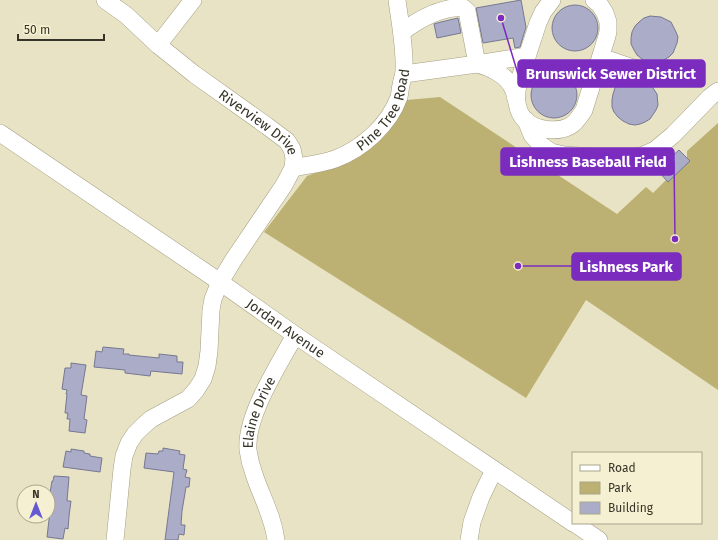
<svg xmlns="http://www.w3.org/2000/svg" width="718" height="540" viewBox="0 0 718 540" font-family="'Fira Sans',sans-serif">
<rect width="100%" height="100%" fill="#e8e3c4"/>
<path fill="#bcb172" d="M440,97l177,117 29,-27 7,6 34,-34v-8l31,-28v267l-132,-90 -60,98 -262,-166 43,-56 36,-13 57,-49 7,-14z"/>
<path fill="#aaacc8" stroke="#767892" d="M521,0l5,27 -6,20 -5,1 -2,-10 -30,5 -7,-35z
M552 28a23 23 0 1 1 46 0a23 23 0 1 1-46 0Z
M650,16l11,1 10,5 5,10 2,5 -1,6 -4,10 -4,4 -9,5 -13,1 -10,-8 -3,-5 -3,-6v-6l1,-6 3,-6 4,-4 5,-4z
M458,18l3,15 -24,5 -3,-14 7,-2z
M531 95a23 23 0 1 1 46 0a23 23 0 1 1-46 0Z
M630,78l8,1 4,-1 9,7 6,9 1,11 -2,5 -6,9 -5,3 -5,2 -5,1 -6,-1 -6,-3 -5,-4 -4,-5 -2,-5v-7l1,-6 2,-6 4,-4 5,-4z
M679,150l11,11 -22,21 -11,-12z
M103,347l21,2 -1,5h6v1l30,3v-4l18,2v6h6l-1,12 -31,-3 -1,5 -25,-3v-3l-31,-3 2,-16 6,1z
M71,363l15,2 -5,30 6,1 -3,23 3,1 -2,13 -16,-2 1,-12h-3l1,-6h-3l2,-19h-1l1,-4 -5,-1 3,-21h6z
M163,448l17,3 -1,3 6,1 -2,14 4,1 -2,7 5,1 -1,9h-3l-4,24 -1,14h4l-1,10 -5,-1 -1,6h-13l9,-68 -30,-4 2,-15 12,1 1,-3h4z
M71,449l13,2v2l6,1v2l12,2 -2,14 -37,-5 3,-16 5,1z
M54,476l15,1 -2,24h4l-2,15v1l-1,12 -3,-1 -2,11 -16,-2 5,-43 -2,-1 2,-12h1z"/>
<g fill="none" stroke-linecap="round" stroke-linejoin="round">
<g stroke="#a49f82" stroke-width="18">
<g id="minor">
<path id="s1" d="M105,0l21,15 32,30 36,29 73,52 20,15 5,8 2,9 -1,10 -9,17 -50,74 -14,23 -7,17 -2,11 -2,41 -2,15 -4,13 -7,11 -8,9 -37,20 -8,7 -8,8 -6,9 -5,13 -2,13 -7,71"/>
<path d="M552,0l-9,12 -5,11 -20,61c-1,6 -2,13 -1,19 1,6 4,13 8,17 10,10 32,13 45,6 6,-3 10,-10 14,-16l23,-74 1,-5v-9l-3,-9 -5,-8 -6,-5"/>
<path d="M402,32c17,-13 38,-24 60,-25l5,4 10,53 50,-8"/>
<path d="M158,45l35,-45"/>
<path d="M601,57l35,12"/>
<path d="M404,74l73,-10c13,3 31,12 36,25 2,3 2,7 3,10"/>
<path d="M526,120l6,15 9,10 10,7 13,3 61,4 16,-3 14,-6 18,-15 37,-38 8,-6"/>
<path id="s2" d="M0,133l220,149 75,53 278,188"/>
<path id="s3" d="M293,168c14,-3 28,-4 42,-9 27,-10 54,-34 64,-62 1,-4 1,-8 2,-12 1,-5 3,-10 3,-15 1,-23 -4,-47 -7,-70"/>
<path d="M574,523l25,17"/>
<path id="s4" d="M276,540c-3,-24 -15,-44 -22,-66 -3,-8 -5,-16 -6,-24 -3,-34 31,-85 47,-115"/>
<path d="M469,540l3,-18 9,-25 13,-27"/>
</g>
</g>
<use href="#minor" stroke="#fff" stroke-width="17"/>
</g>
<g text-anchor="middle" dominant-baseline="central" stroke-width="4" stroke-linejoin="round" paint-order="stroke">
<g font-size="14" fill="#363428" stroke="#f5f0d1">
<text stroke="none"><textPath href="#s3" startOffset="116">Pine Tree Road</textPath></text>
<text stroke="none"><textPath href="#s1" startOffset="197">Riverview Drive</textPath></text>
<text stroke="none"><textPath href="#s2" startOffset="346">Jordan Avenue</textPath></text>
<text stroke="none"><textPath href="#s4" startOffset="134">Elaine Drive</textPath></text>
</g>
</g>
<path fill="none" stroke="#7b2cbf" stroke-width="1.5" d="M501 18L518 74M675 239L674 161M518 266L572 266"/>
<g fill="#7b2cbf" stroke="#f5f0d1" stroke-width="1.5">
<circle cx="501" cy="18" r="4"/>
<circle cx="675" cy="239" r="4"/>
<circle cx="518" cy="266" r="4"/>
</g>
<g fill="#7b2cbf" stroke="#7b2cbf" stroke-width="1.5">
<rect x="518" y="60" width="187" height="27" rx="4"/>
<rect x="501" y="148" width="173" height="27" rx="4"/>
<rect x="572" y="253" width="109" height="27" rx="4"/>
</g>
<g font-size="15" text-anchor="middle" font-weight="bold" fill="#fff">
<text x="611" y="79">Brunswick Sewer District</text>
<text x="588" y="167">Lishness Baseball Field</text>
<text x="626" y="272">Lishness Park</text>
</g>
<rect x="572" y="452" width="130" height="72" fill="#f5f0d1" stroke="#a9a58d"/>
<rect x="580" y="465" width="20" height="6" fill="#ffffff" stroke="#a9a58d"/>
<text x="608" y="472" font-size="12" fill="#363428">Road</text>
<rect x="580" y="482" width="20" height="12" fill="#bcb172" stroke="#a9a58d"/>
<text x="608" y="492" font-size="12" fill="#363428">Park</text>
<rect x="580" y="502" width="20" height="12" fill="#aaacc8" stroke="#a9a58d"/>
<text x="608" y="512" font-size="12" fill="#363428">Building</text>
<g transform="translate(36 504)"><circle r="19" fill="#f5f0d1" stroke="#a9a58d"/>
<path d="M0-3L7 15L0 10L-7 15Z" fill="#6559d3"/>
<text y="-6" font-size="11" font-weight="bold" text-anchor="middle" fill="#363428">N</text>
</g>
<path d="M18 34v6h86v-6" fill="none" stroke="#363428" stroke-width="2"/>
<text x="24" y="34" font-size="12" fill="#363428" stroke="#f5f0d1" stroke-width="3" paint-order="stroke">50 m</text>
</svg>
